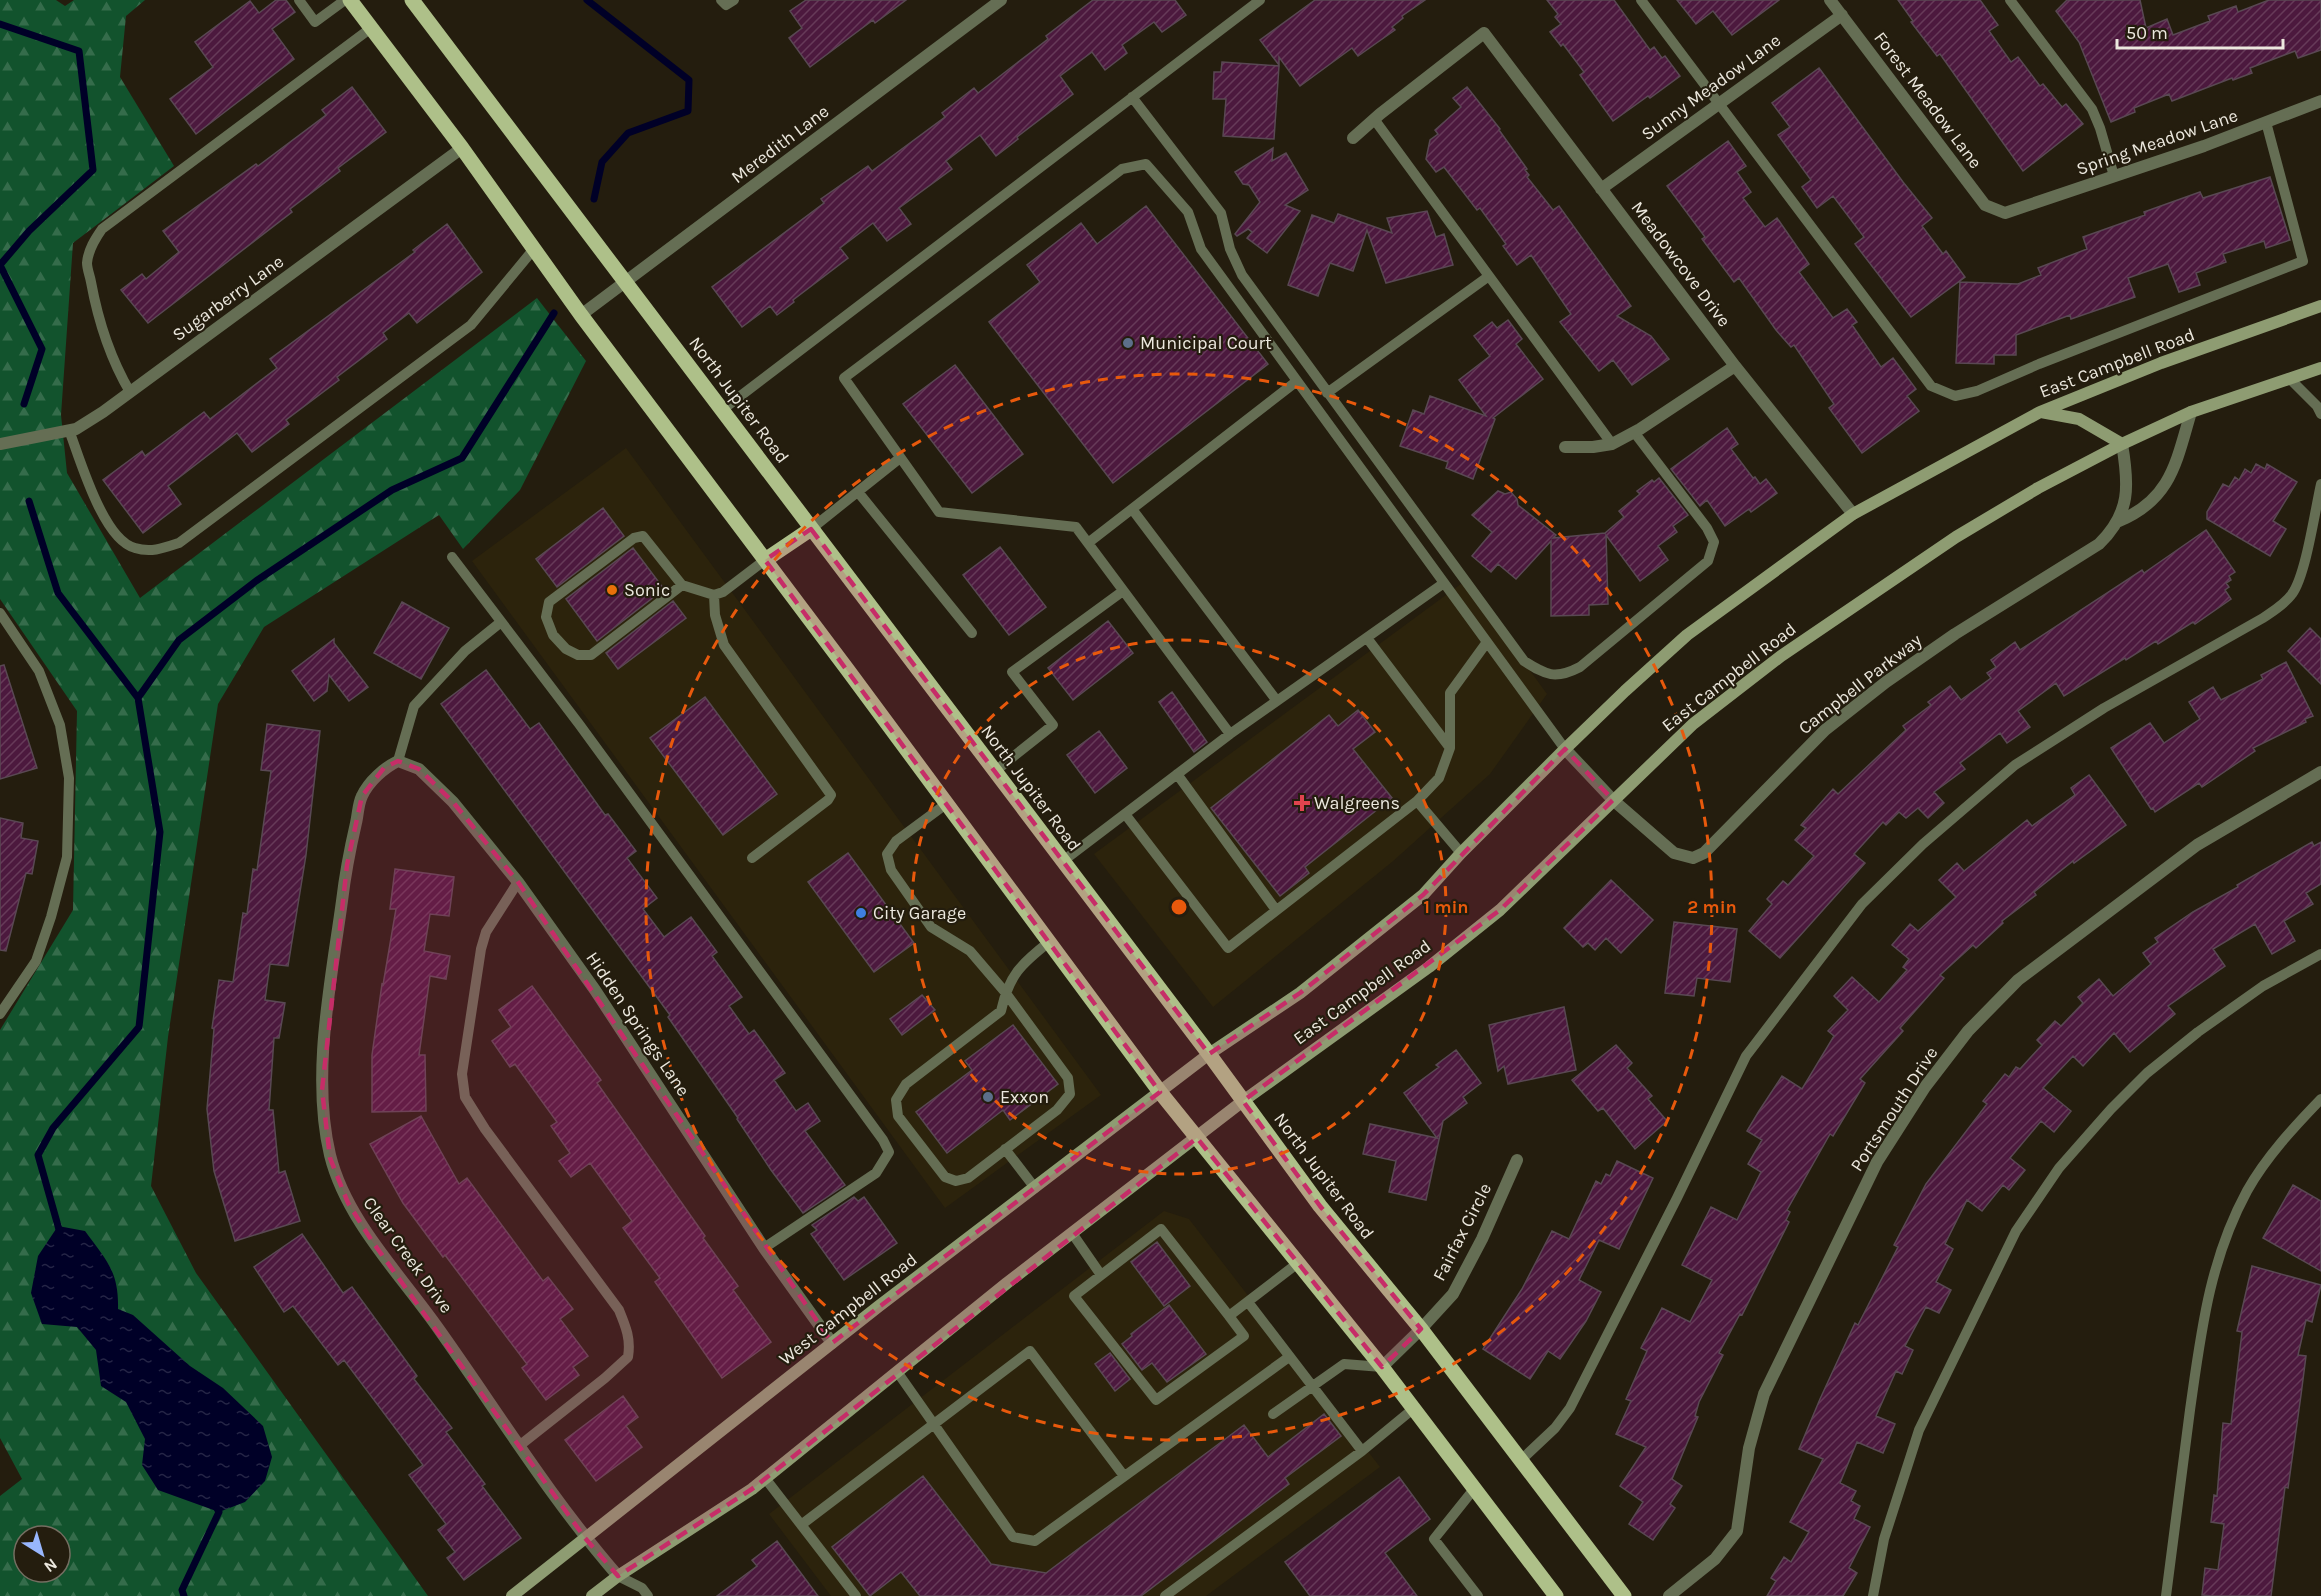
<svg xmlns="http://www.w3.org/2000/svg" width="2321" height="1596" viewBox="0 0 2321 1596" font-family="Karla,sans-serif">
<defs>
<pattern id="forest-firs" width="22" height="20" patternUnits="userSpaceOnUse" patternTransform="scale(1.5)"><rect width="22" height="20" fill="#12532d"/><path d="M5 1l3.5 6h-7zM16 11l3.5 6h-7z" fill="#356c4b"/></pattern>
<pattern id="water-ripples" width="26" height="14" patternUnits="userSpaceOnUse" patternTransform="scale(1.5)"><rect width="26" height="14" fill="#000027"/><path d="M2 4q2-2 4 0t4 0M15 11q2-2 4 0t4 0" fill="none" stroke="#252546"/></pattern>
<pattern id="building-hatch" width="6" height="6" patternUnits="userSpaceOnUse" patternTransform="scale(1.5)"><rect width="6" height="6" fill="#4c193e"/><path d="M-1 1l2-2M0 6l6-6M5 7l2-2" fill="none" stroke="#663a59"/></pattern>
</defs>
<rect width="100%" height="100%" fill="#241d0e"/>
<path fill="#2c230c" d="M626,448l475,647 -156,113 -473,-647z
M1465,581l82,113 -57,80 -98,88 -179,145 -119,-153z
M1164,1211l25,8 191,248 -174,129h-375l-62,-82z"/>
<path fill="url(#forest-firs)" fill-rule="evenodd" d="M0,0h56l9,6 9,-6h71l-19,16 -6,61 54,89 -101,77 -12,172 6,58 73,125 397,-300 49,63 -66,129 -57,59 -24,-34 -175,112 -46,77 -50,333 -17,149 45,87 232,323h-428v-100l22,-17 -22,-41v-408l73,-120 4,-199 -77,-112zM24,1536h36v36h-36z"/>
<path fill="url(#water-ripples)" d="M58,1226l27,5c21,29 34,40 33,78l15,6 57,51 33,22 40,38 9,31 -7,24 -20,21 -26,10 -61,-22 -16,-25 3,-26 -19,-37 -25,-16 -5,-36 -19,-23 -35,-3 -11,-31 7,-37z"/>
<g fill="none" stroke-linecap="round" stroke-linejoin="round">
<path stroke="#000027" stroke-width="7" d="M587,0l102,80 -1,31 -60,22 -26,29 -8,37
M0,24l79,27 14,119 -64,61 -29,34 42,84 -18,55
M29,501l29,92 80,105 22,134 -21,195 -86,101 -15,27 22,78
M138,698l41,-58 77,-59 136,-91 70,-32 92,-145
M184,1596l-2,-6 37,-78 -4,-7"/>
</g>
<path fill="url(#building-hatch)" stroke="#594853" stroke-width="1.5" d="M276,0h10l9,12 -23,17 22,30 -98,75 -26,-35 43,-32 -18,-25 55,-41 9,12z
M806,0h100l-31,23 -2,-3 -63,47 -21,-29 13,-10 -12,-17z
M1093,0h82l11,15 -24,17 -8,-10 -32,23 5,8 -22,17 -13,-18 -32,24 13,18 -56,43 1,2 -22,17 -16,-21 -34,26 6,8 -53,39 12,16 -24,17 -14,-18 -33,25 8,10 -55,42 1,2 -17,13 -7,-9 -28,21 -30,-40 112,-84 -3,-4 47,-33 4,5 73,-54 -3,-4 32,-25 4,5 70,-54 -2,-3z
M1315,0h110l-23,16 1,2 -11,9 3,3 -37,26 -6,-8 -52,38 -21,-29v8l-19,-25z
M1547,0h67l36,50 4,-3 8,11 3,-2 15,20 -30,22 -2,-2 -35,25 -33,-46 4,-3 -21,-28 -2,2 -11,-14 11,-8 -6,-7 3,-3z
M1677,0h102l-47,35 -19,-24 -17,13z
M1898,0h82l18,25 -9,6 22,31 7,-5 22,29 3,-2 19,23 4,-3 17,20 -60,47 -83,-117 -3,2 -26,-34 2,-1z
M2067,0h73l6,28 21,-9 6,16 37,-14 -2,-5 28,-10 2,6 31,-12h52v50l-23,8 -3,-7 -45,17 2,5 -19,7 -1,-2 -60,23 -3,-7 -35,14 1,4 -24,10 -32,-80 -23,-31z
M1222,62l57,4 -5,73 -51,-3 3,-37h-13l1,-27h7z
M1819,68l84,114 29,36 -10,8 21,28 3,-3 19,26 -54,40 -56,-73 9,-7 -31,-41 -16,12 -15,-21 9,-7 -33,-45 12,-8 -18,-24z
M352,87l34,45 -48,36 2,3 -50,38 2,3 -144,111 -27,-33 21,-16 4,5 33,-27 -16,-21 93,-67 2,2 68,-51 -4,-5z
M1467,87l33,42 -1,1 28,39 -2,1 4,5 -2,2 26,33 6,-4 72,100 -14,10 34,20 18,23 -37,26 -19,-25 -14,11 -39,-49 11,-8 -40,-59 -14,10 -14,-19 3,-2 -26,-36 -3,2 -33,-43 -8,5 -10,-13 4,-19 8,-6 -3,-4 26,-23 -8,-9z
M1728,141l18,25 -9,6 14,20 -8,6 22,29 12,-9 32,46 -10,8 34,46 14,-9 10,13 -5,3 29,42 12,-9 23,31 -9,7 12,15 -57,42 -33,-45 5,-4 -40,-59 -3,2 -15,-17 -37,-52 -5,4 -32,-43 3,-2 -38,-51z
M1273,148l-1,13 14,-8 22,37 -23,15 15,6 -33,42 -20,-15 5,-6 -4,-3 -11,7 -2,-2 25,-32 -11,-17 -6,-1 -8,-12z
M2270,177l20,63 -24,8 -2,-7 -41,13 3,8 -30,11 4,12 -21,7 -11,-28 -40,14 7,19 -64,22 -1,-4 -54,20v20h-22v9l-38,-1 4,-81 58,2 23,-9 -3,-7 49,-19 -4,-12 62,-22 -1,-3 56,-20 3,6z
M1146,206l122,158 -155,119 -124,-161 51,-40 -13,-17 54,-42 16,21z
M1427,211l9,26 8,-3 9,31 -67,18 -19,-53 -14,41 -23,-8 -12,33 -30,-11 24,-70 22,8 4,-9 54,19 -5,-15z
M447,224l35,48 -65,51 -8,-10 -26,20 4,6 -50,38 2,3 -53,40 3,4 -37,28 -15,-19 -69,53 13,18 -38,29 -40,-53 39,-29 3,5 59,-44 6,7 67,-51 -7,-9 145,-107 -2,-2z
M1508,320l14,19 -6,5 27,35 -50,39 2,1 -22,60 -27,-11 2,-6 -48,-16 13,-36 11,4 6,-18 56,20 -27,-36 31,-24 -16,-20 18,-14 5,6z
M955,365l68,89 -51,39 -69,-89z
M1727,428l11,16 -7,5 22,29 2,-1 5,7 6,-5 11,14 -26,19 -2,-3 -24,17 -18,-26 -7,6 -29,-37z
M2256,464l9,5 2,-5 30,18 -24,39 13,8 -16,27 -63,-37v-7l16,-28 6,3 6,-10 4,3 6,-11 6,4z
M1659,478l29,37 -15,11 4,6 -19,14 10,14 -28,21 -34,-46 2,69 -19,1v10l-38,1v-75l-35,38 -18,-15 -7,8 -19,-16 20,-24 -20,-17 26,-24 7,3 6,-2 6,7 1,6 38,30 -3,3 52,-5 19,-16 -5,-6 21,-17 -3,-3 15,-11 2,2z
M603,508l21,28 -67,51 -21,-28z
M2206,530l29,42 -6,4 2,4 -5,3 3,4 -4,3 6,9 -36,25 -2,-2 -35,22 -2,-3 -30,19 -1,-2 -61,38 -8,-13 -38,28 12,16 -23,16 -7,-10 -40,30 5,6 -31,23 10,11 -16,15 -10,-10 -12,10 -7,-6 -13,13 -3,-3 -29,32 11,9 -85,95 -31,-27 23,-27 -5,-5 16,-18 5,4 26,-29 -19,-16 11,-12 -5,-3 32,-36 5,5 68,-64 -3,-4 28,-21 -3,-3 22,-16 11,14 30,-22 -4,-5 9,-6 -5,-7 24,-18 5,8 122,-80 2,3z
M1000,547l46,60 -37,28 -46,-60z
M633,548l31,41 -67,52 -31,-42z
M673,601l13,17 -68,51 -12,-16z
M402,602l47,26 -28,51 -47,-26z
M1108,621l25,32 -60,47 -25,-32z
M2310,628l11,11v45l-33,-33z
M334,639v4l34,44 -19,14 -20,-26 -2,16 -13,10 -22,-30z
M2286,662l27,54 -8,3 1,3 -53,26 2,3 -53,36 -3,-4 -44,29 -2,-4 -2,1 -40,-61 39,-25 14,20 36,-24 -11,-17 24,-15 8,13 42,-21 -2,-4z
M4,665l33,103 -37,11v-113z
M486,670l44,59 9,-6 66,92 3,-1 28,37 -9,7 30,40 -14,11 21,28 27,-20 26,35 -5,4 30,41 -13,9 20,28 5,-4 31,43 -11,7 22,31 12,-8 12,18 -15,10 40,54 -42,28 -32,-43 -34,-51 1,-1 -70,-101 2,-2 -229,-311z
M1172,692l35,50 -13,10 -35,-50z
M705,697l72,97 -54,41 -73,-97z
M1358,710l17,22 -22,17 39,49 -87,69 4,6 -29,23 -69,-88 118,-93 9,11z
M267,724l53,7 -14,124 -18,111 -18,-2 -5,36 20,3 -6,35h-5l-5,72h4l6,63 6,-2 15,50 -65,20 -21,-70 -7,-62 7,-80 -2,-1 7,-48 14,2 10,-69 4,1 6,-45 4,1 14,-99 -10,-1z
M1099,731l28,37 -32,25 -28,-38z
M2089,775l37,50 -52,38 -1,-2 -39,31 2,3 -34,26 1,2 -27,25 -3,-3 -33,30 4,3 -44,50 3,3 -43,48 5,4 -32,53 -3,-2 -43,76 3,2 -4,8 3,2 -47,93 -2,-1 -21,39 4,2 -24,47 -4,14 3,1 -26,62 10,7 -12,18 5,4 -22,32 -24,-16 14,-22 -23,-16 26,-39 -30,-13 15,-33 -5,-2 21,-48 -6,-3 21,-40 28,14 22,-42 -30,-15 29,-58 26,13 24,-48 -13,-8 14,-24 -15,-9 12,-20 23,-35 20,13 32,-53 -6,-5 20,-21 -14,-14 18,-19 27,25 28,-32 -4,-3 6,-8 -17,-14 18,-21 8,7 38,-34 -17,-17 18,-17 7,8 63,-51 5,6 43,-31 -4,-7z
M0,818l23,5 -2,15 17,3 -6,33 -6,-1 -20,78 -6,-1z
M2312,842l2,4 7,-4v42l-15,9 7,11 -29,17 11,20 -23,13 -17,-30 -42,25 12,17 -57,40 7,8 -45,38 -16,-19 -31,33 -10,-10 -30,32 28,23 -17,21 -13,-11 -31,37 15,12 -16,20 -6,-5 -21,26 -15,-11 -22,44 8,5 -17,33 15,8 -12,23 -13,-6 -21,39 8,4 -11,24 -6,-3 -20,45 19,8 -12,29 -26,-11 -17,41 16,8 -5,10 9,5 -6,13 16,8 -21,41 8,5 -14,23h-76l9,-15 -5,-3 13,-21 7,5 18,-30 -19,-10 33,-63 -24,-10 21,-50 35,-76 3,2 40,-78 -4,-2 32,-61 61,-80 -4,-3 22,-27 4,3 7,-10 4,2 22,-24 -5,-5 18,-19 6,5 22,-23 -5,-6 21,-18 14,17 38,-32 -8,-11 15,-11 -3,-4 38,-26 45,-25 -1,-2z
M848,853l66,90 -40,29 -66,-90z
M395,869l59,8 -5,39 -19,-2 -6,37 26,5 -4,23 -16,-3 -11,79h6l1,56 -54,1v-57l10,-71 1,1 13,-76h-6z
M1611,880l42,40 -32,33 -15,-15 -11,12 -7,-7 -5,4 -19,-19z
M1674,922l63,7 -7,53 -33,-4 -3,18 -29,-3z
M532,986l69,94 -4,3 108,153 -2,2 35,48 -5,4 38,52 -49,36 -67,-96 5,-4 -37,-50 9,-7 -42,-58 -19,14 -12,-16 11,-8 -19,-27 6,-4 -42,-58 -5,3 -18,-26 19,-14 -12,-17z
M922,995l13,15 -33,25 -12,-16z
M1564,1007l12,63 -68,14 -4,-18 -6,5 -9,-46z
M1013,1025l45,59 -48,36 -7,-10 -56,43 -31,-41 56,-42 -7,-9z
M1616,1045l16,18 -5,5 25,28 -4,3 19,22 -32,28 -32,-41 -5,3 -26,-31z
M1456,1050l25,33 -18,14 4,6 -24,18 -17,79 -37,-8 7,-31 -33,-7 7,-30 67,14 -33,-45 35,-26 -3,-2z
M421,1116l38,68 8,-6 76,103 5,-4 25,32 -13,10 28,37 -15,11 6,8 -33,25 -24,-32 5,-4 -82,-109 -2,2 -40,-54 -33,-59z
M1617,1161l36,17 -34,71 -20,-9 -20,40 22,12 -15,29 -26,38 -12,-8 -18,28 -47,-30 39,-60 30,-58 17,8 27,-58 5,3 5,-10 4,2z
M2293,1185l28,16v70l-58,-33z
M854,1197l4,4 6,-4 33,46 -53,37 -33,-46 6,-4 -5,-5z
M302,1234l41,59 9,-6 65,89 -3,3 38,49 -6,4 39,52 -3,2 39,52 -57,42 -17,-22 8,-6 -17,-22 8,-6 -37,-49 14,-10 -79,-105 -6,5 -45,-59 -9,6 -30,-45z
M1157,1242l33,44 -26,20 -33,-44z
M2252,1266l69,19 -9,37 -6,-2 -8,35 8,1 -5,39 -13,93 -3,-1 -14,109h-59l-10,-1 3,-27 13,2 6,-46 -13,-2 3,-27 3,1 6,-73 8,1 11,-92 -5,-1z
M1169,1305l37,49 -39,28 -15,-19 -10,7 -20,-26 10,-8 -1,-2z
M1110,1353l20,26 -15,12 -20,-27z
M623,1396l15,21 -12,9 16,21 -46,34 -31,-41z
M1324,1414l17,22 -56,42 4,6 -148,112h-221l-19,-24 -31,24 -38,-49 91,-71 68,88 55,9 198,-148 24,32z
M1399,1477l31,42 -45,34 32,43h-107l-25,-34z
M777,1541l41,55h-101l40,-30 -5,-6z"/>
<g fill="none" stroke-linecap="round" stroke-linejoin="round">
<path stroke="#656e54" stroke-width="10" d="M299,0l16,22 30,-22
M721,0l5,5 8,-5
M1641,0l290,386 24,10 22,-5 62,-27 264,-103 -37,-139
M2010,0l82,109 8,19 14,48
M1132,97l89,116 9,36 12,26 282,386c22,14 31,19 56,6l128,-106 6,-19 -7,-14 -73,-96
M1374,119l238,325
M2290,379l27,27 4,8
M130,392c-20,-34 -32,-72 -39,-110 -1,-6 -4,-13 -4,-19 1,-13 8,-24 15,-34l269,-201
M1327,393l162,-117
M722,410l538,-410
M69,430c11,29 34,110 66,118 16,5 29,0 44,-5l292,-218 62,-75
M858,492l114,141
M1132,509l145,192
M811,529l89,-71
M1088,543l209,-162
M452,557l127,167 304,416 6,12 -13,21 -112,75
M1444,583l-214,151 -154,-207 -137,-15 -95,-134 278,-209 24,-5 42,48 13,37 364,500
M682,585l-39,-49 -9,2 -85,64 -3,15 7,18 13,14 12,6h13l91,-70 32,10 9,-3 42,-32
M714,595l1,20 9,30 107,150 -3,5 -76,58
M0,613l39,58 21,54 9,53 -2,79 -16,60 -15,44 -36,53
M1367,638l83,110
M398,761l16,-55 51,-55 36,-29
M994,772l59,-47 -41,-53 111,-81
M1177,774l99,136
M946,804l-50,37 -9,13 4,16 40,57 39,24 35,41 63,86 2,16 -13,16 -89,68 -12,3 -11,-4 -47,-61 -2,-16 10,-16 95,-73c8,-36 20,-47 48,-69
M1125,814l103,134 189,-147
M1461,853l-44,-52 22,-23 11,-30v-55l37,-51
M1063,861l167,-127
M518,882l-32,50 -5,17 -19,125 3,23 20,32 134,181c7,17 12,29 9,47l-23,21 -86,68
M1005,1149l30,39
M1072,1233l29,42
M1248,1302l114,149
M1229,1316l15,20 -88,64 -82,-104 87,-67 68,87 69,-53
M898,1373l115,164 22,4 254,-184
M1273,1414l71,-50 38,3
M1521,1460l34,-32 15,-20 107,-210 69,-142 116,-152 61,-60 92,-79 89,-57 159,-90c10,-7 22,-14 29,-24 14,-19 23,-84 29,-110
M765,1478l91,118
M1474,1489l-40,50 44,57
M801,1525l229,-174 94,125
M618,1576l24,12 6,8
M1165,1596l197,-145 51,-42
M1873,1596l11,-57 35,-109 97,-199 43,-63 52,-59 36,-36 51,-41 65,-46 58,-32
M2166,1596c8,-62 16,-124 24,-186 11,-77 19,-149 57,-219 19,-34 47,-64 74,-92"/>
<path stroke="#656e54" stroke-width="12" d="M1830,0l155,205 20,8 199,-67 117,-45
M1353,138l27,-24 104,-81 251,333 118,148
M1601,189l241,-174
M581,315l420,-315
M0,444l76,-15 27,-17 359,-264
M1565,447h28l19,-3 28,-15 95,-63
M2117,522c54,-22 59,-59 74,-110
M1565,749l48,51 61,53 19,5 11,-5 121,-123 61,-48 69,-48 144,-90c32,-31 30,-59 23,-100
M1382,1367l39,-38 32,-35 29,-55 35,-79
M618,1576c-67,-77 -121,-165 -180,-248 -38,-54 -92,-108 -108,-173 -19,-80 1,-173 12,-254 3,-26 8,-52 14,-78 2,-8 2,-19 6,-27 7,-15 22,-28 36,-35l21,8 34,33 65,80 77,108 169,258 68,95
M1669,1596l46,-37 22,-28 12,-83 15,-54 113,-232 48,-75 43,-56 50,-51 179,-135 124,-73"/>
<path stroke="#8e9c72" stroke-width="12" d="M2041,412l38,7 43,25
M512,1596l367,-290 330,-252 91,-61 123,-98 38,-42 104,-104 60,-58 62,-56 166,-121 187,-102 121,-49 160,-57
M592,1596l26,-20 134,-87 255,-206 236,-182 186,-134 71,-57 193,-186 88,-68 175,-119 82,-49 84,-44 69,-32 130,-44"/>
<path stroke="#aec089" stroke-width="15" d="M350,0l112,148 119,167 266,354 313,423 222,275 174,229
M412,0l797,1054 111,152 101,123 203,267
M765,560l46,-31"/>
</g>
<path fill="#c62d68" fill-opacity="0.2" stroke="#c62d68" stroke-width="4.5" stroke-dasharray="12 8" stroke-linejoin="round" d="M811,529l398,525 91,-61 123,-98 142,-146 48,51 -113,110 -257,191 77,105 101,123 -39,38 -185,-229 -445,351 -134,87 -33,-38 -213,-297 -24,-38 -18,-45 -8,-68 25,-225 15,-69 22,-28 14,-7 21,8 34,33 65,80 314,461 328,-251 -395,-532z"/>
<g fill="none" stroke="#e8590c" stroke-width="3" stroke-dasharray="10 8">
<circle cx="1179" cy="907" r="267"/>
<circle cx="1179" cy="907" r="533"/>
</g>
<g fill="#5c6f8a" stroke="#241d0e" stroke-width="2">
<circle cx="1128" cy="343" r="6"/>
<circle cx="988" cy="1097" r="6"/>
</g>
<circle fill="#e8710a" stroke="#241d0e" stroke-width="2" cx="612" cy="590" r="6"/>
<path fill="#e0444e" stroke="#241d0e" stroke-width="2" d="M1299 794h6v6h6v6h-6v6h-6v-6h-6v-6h6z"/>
<circle fill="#3f7fe0" stroke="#241d0e" stroke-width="2" cx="861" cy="913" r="6"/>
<g text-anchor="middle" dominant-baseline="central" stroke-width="4.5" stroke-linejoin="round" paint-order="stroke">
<g font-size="18" fill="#ece8de" stroke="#241d0e">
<text transform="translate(1711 87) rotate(-36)">Sunny Meadow Lane</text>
<text transform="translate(1928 100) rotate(53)">Forest Meadow Lane</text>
<text transform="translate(2157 142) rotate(-19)">Spring Meadow Lane</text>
<text transform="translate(780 144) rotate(-37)">Meredith Lane</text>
<text transform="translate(1681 264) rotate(53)">Meadowcove Drive</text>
<text transform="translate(228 298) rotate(-36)">Sugarberry Lane</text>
<text transform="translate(2117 363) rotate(-21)">East Campbell Road</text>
<text transform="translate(739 400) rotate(53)">North Jupiter Road</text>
<text transform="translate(1729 677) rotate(-38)">East Campbell Road</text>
<text transform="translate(1860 684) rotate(-38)">Campbell Parkway</text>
<text transform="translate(1031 788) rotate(53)">North Jupiter Road</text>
<text transform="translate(1362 992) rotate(-36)">East Campbell Road</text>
<text transform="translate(638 1024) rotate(56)">Hidden Springs Lane</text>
<text transform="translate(1894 1109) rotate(-57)">Portsmouth Drive</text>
<text transform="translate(1324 1176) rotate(53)">North Jupiter Road</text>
<text transform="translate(1462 1232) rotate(-63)">Fairfax Circle</text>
<text transform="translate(408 1255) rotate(54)">Clear Creek Drive</text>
<text transform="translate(848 1309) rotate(-38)">West Campbell Road</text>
</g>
<g font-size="18" fill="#ece8de" stroke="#241d0e" text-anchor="start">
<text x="1140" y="343">Municipal Court</text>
<text x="624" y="590">Sonic</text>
<text x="1314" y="803">Walgreens</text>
<text x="873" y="913">City Garage</text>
<text x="1000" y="1097">Exxon</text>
</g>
</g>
<circle cx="1179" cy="907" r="9" fill="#e8590c" stroke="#241d0e" stroke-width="3"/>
<g font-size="18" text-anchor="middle" font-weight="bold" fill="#e8590c" stroke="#241d0e" stroke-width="4.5" stroke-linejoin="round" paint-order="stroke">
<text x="1446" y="913">1 min</text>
<text x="1712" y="913">2 min</text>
</g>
<g transform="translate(42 1554) rotate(143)"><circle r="28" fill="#241d0e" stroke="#746e61" stroke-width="1.5"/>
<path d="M0-4.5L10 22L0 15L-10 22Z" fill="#98b6fd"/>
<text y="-9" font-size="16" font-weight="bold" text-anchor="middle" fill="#ece8de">N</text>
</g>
<path d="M2117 39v9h166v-9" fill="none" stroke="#ece8de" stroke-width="3"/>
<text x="2126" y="39" font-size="18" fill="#ece8de" stroke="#241d0e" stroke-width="4.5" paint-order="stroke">50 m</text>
</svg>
